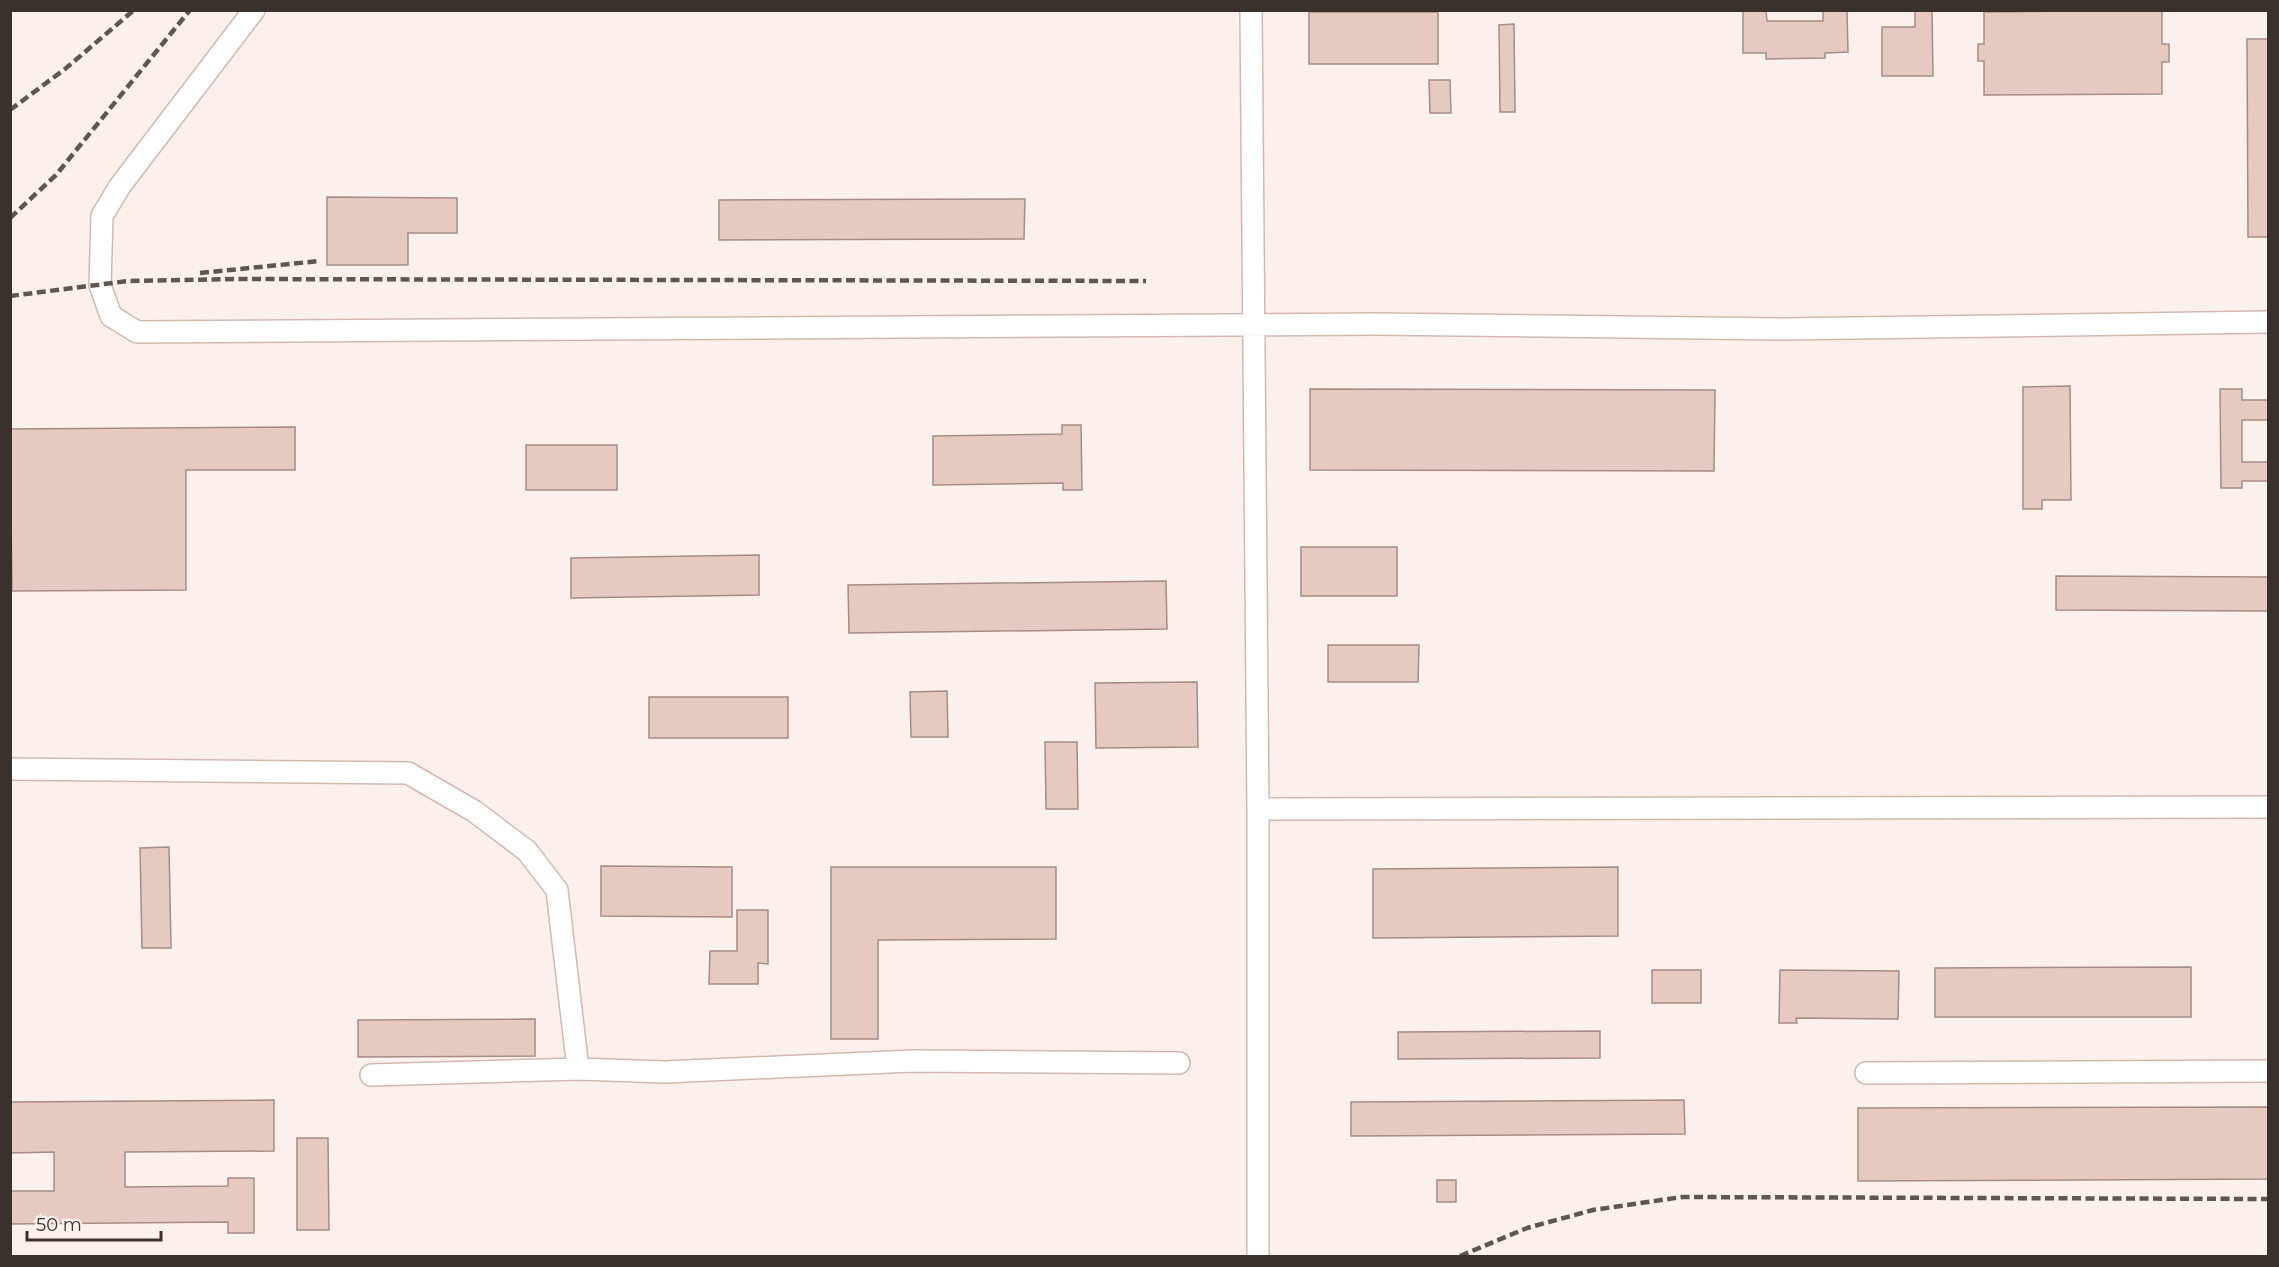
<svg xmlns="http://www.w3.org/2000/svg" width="2279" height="1267" viewBox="0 0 2279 1267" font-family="Montserrat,sans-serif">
<rect width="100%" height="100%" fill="#fcf0ed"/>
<path fill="#e6cac2" stroke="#a68c85" stroke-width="1.5" d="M1743,10h23l1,11h56v-11h24l1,42 -23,1v5l-59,1v-6h-23z
M1915,10h17l1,66h-51v-49h33z
M2162,10v34h7v18h-7v32l-178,1v-34h-6v-17h6v-32z
M1309,12h129v52h-129z
M1514,24l1,88h-15l-1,-87z
M2247,39h21v198h-20z
M1429,80h21l1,33h-21z
M327,197l130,1v35h-49v32h-81z
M1025,199l-1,40 -305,1v-40z
M2070,386l1,114h-29v9h-19v-122z
M1310,389l405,1 -1,81 -404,-1z
M2220,389h22v11h26v20h-26v42h26v19h-26v7h-21z
M1062,425h19l1,65h-19v-7l-130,2v-49l129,-2z
M295,427v43h-109v120l-174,1 -2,-162z
M526,445h91v45h-91z
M1301,547h96v49h-96z
M759,555v40l-188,3v-40z
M2056,576l212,1v34l-212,-1z
M1166,581l1,48 -318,4 -1,-48z
M1328,645h91l-1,37h-90z
M1197,682l1,65 -102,1 -1,-65z
M947,691l1,46h-37l-1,-45z
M649,697h139v41h-139z
M1045,742h32l1,67h-32z
M169,847l2,101h-29l-2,-100z
M601,866l131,1v50l-131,-1z
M831,867h225v72l-178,1v99h-47z
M1618,867v69l-245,2v-69z
M737,910h31v54l-10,-1v21h-49l1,-33h27z
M2191,967v50h-256v-49z
M1652,970h49v33h-49z
M1780,970l119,1 -1,48 -102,-1 1,5h-18z
M535,1019v37l-177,1v-37z
M1600,1031v27l-202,1v-27z
M274,1100v51l-149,1v35l103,-1v-8h26v55h-26v-11l-218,2v-33h44v-39l-44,1v-51z
M1684,1100l1,34 -334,2v-34z
M2268,1107v72l-410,2v-73z
M297,1138h31l1,92h-32z
M1437,1180h19v22h-19z"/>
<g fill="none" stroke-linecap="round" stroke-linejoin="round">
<g stroke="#d4b8b0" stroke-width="24">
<path id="minor" d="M254,10l-134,176 -18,30 -2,69 11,31 26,16 1239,-8 407,5 485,-7
M1251,10l7,799v445
M10,769l398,4 66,38 53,40 30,39 21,179
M1258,809l1010,-2
M1866,1073l402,-2
M371,1075l207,-6 87,3 247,-11 267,2"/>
</g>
<use href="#minor" stroke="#fff" stroke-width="21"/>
<path stroke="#5f5551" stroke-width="4.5" stroke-dasharray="9 4.5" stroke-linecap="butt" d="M10,110l55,-41 69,-59
M10,218l46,-43 134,-165
M200,273l119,-12
M10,296l118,-15 105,-2 913,2
M1460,1256l67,-28 66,-18 89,-13 586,2"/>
</g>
<rect width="2279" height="1267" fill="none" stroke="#3a302c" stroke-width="24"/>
<path d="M27 1231v9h134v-9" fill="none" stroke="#3a302c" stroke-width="3"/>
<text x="36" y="1231" font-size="18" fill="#3a302c" stroke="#fcf0ed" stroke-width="4.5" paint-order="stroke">50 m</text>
</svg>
